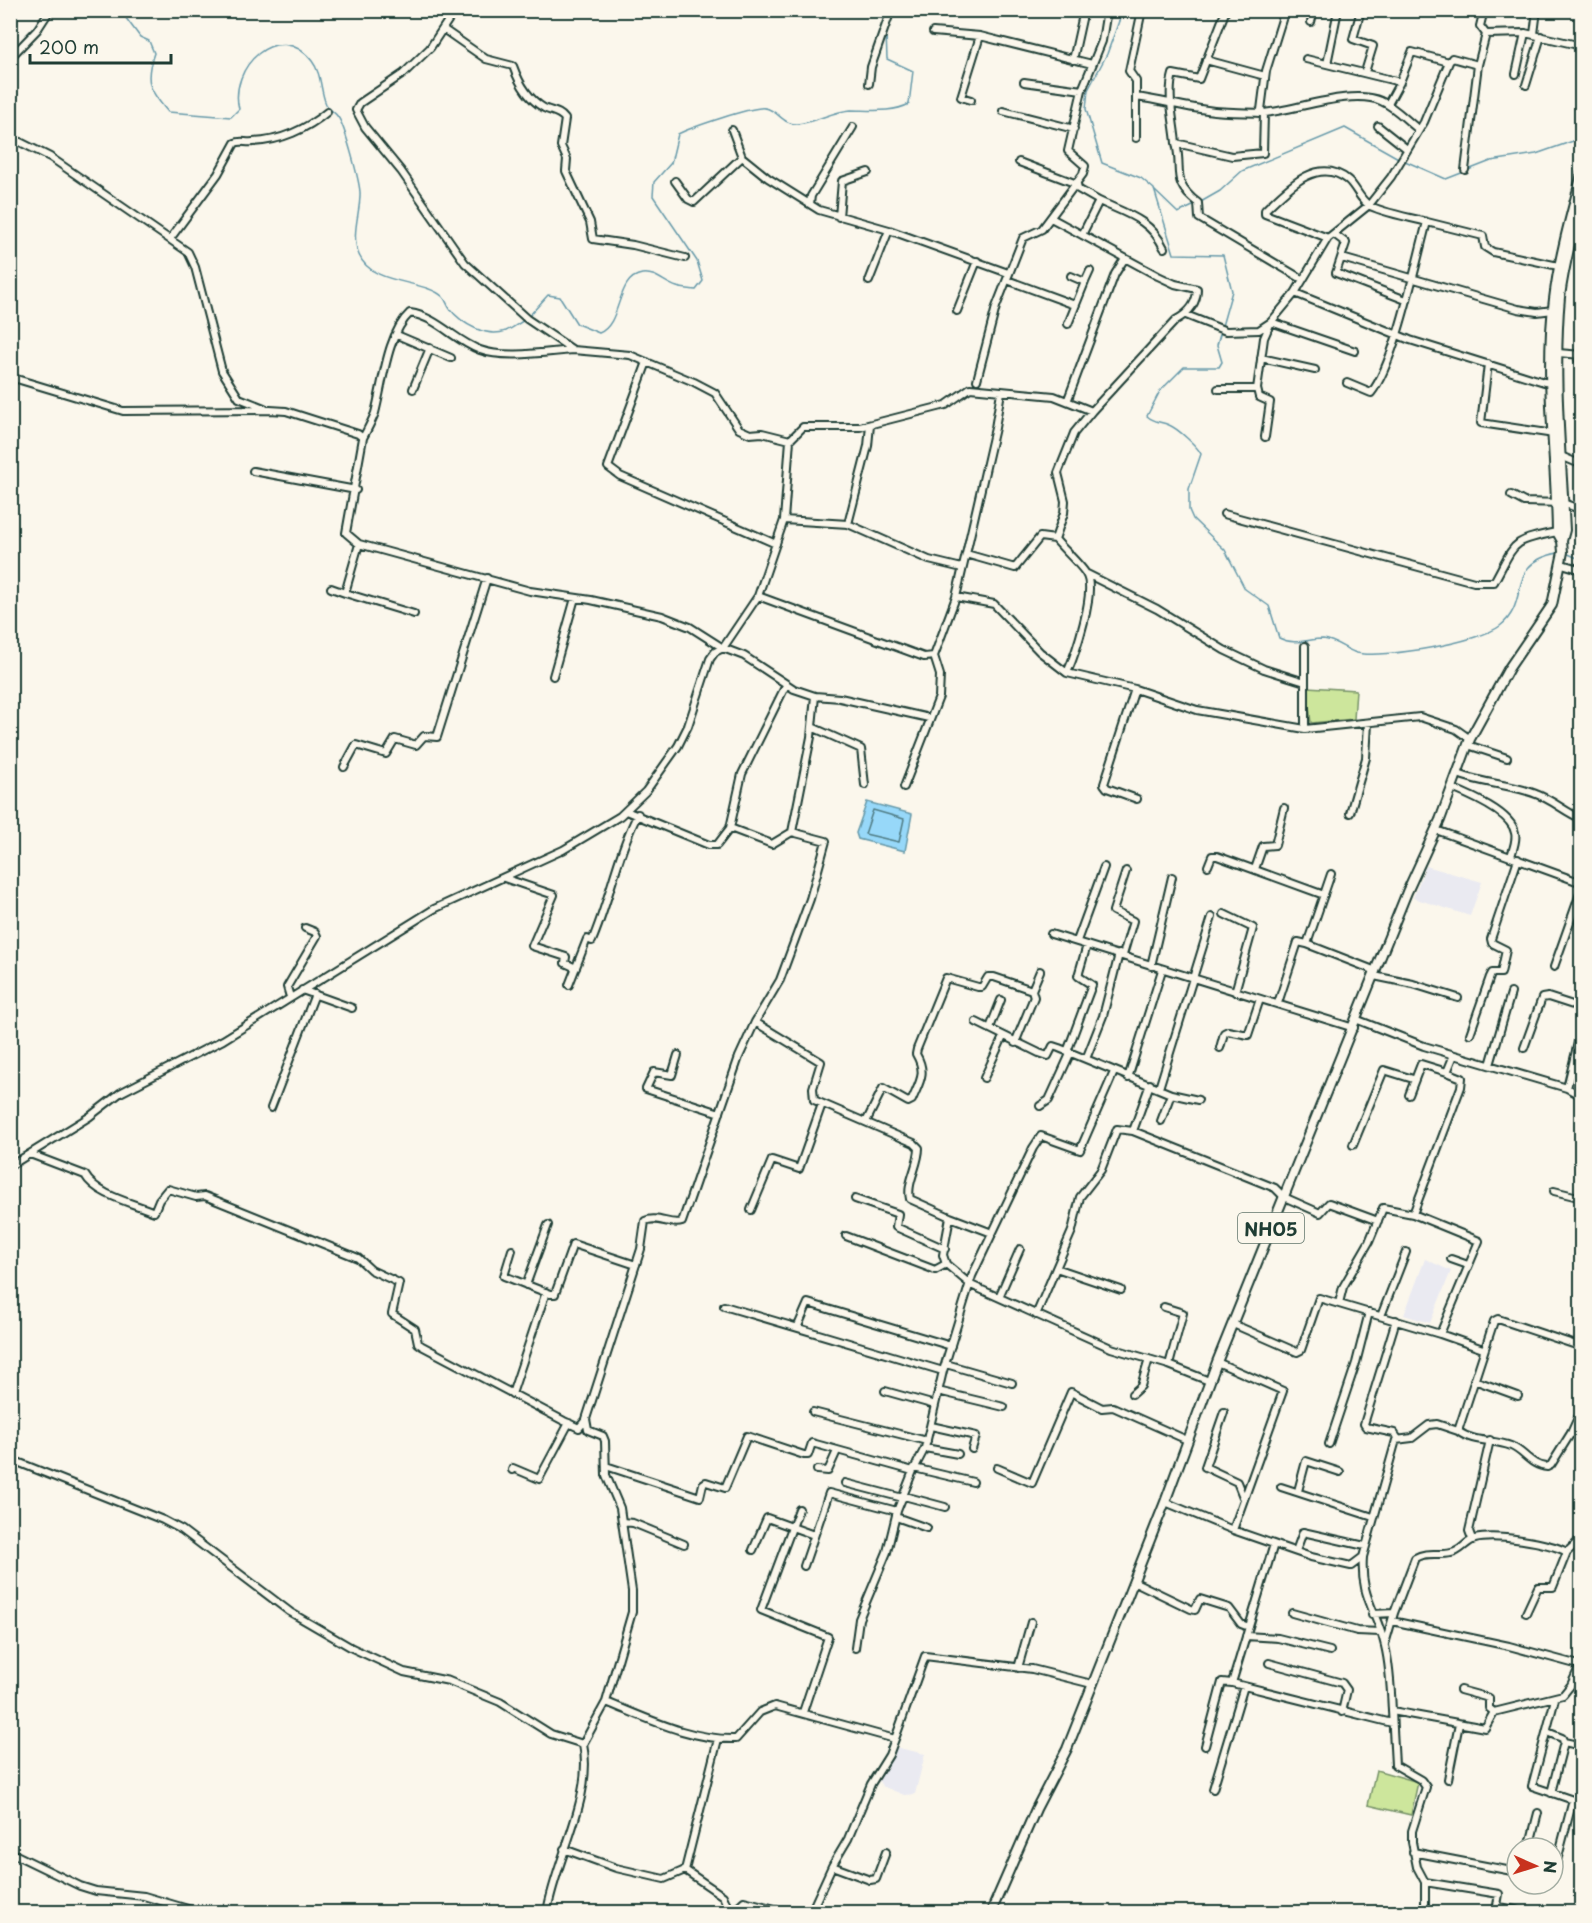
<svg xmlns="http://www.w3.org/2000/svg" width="1592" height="1923" viewBox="0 0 1592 1923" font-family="'Playpen Sans',sans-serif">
<rect width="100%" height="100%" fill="#fbf7ec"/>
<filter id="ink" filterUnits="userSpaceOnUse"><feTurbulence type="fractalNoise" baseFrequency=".0167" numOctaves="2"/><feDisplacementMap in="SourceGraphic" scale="12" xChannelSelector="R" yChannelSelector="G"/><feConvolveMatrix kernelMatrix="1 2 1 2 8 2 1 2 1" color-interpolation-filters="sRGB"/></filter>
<g filter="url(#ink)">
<path fill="#eaeaf1" d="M1426,866l56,16 -12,34 -57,-18z
M1425,1259l26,12 -21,52 -26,-8z
M895,1747l30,7 -10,40 -11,1 -22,-9 -4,-7z"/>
<path fill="#cde69c" stroke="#769268" stroke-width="1.5" d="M1307,687l49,3 -2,29 -43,4z
M1376,1770l42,12 -7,33 -43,-10z"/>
<path fill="#97d8f9" stroke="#679aaa" stroke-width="1.5" d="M867,802l45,12 -7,37 -47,-12 -2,-6z"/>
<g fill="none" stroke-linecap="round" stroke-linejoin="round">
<path stroke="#4f7b83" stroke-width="1.5" d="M873,810l31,9 -5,23 -34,-8z"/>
<path stroke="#679aaa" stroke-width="1.5" d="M120,10l20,27 9,4 5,12c-10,28 -5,37 14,59l63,5 8,-8c-11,-41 39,-91 73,-48 10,13 8,29 14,43 3,6 9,8 12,13 7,9 21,63 22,75 1,20 -10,42 -1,63 13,31 65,24 84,42 3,3 4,8 7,12 12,15 36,29 56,22 7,-3 13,-8 20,-12
M1123,10l-16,44 -19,36 -2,19 16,54 39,15 13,11 20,65 49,1 9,36 -10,35
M887,29l9,-19
M1405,161l41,18 18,-7
M1468,170l23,-9 45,-7 40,-14 6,4
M1154,190l24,23 17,-8
M1199,203l21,-12 22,-20 103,-43 55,31
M529,316l19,-21 12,2 17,27 22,9c24,-10 16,-55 43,-59 14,-2 22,9 35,13 6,2 13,2 19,3l7,-9 -6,-20 -44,-65 1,-14 17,-19 7,-29c12,-6 75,-28 87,-26 13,2 18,17 32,16 19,-2 36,-13 54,-14 18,0 42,3 58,-6l4,-33 -26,-12 -1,-26
M1221,331l-4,14 5,17 -3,5h-35l-24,24 -13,25c8,7 13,5 22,9 8,3 29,22 32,29l-12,35v21l4,9 32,31 20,39 24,17 10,32c16,8 28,1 44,1 13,1 23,11 34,14 26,6 123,-11 143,-27 32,-25 4,-63 58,-73
M1566,553l16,7"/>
<g stroke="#1f3d34" stroke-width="10">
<path id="minor" d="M455,10l-25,38 -27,26 -43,29 -4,7 9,17 36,44 64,92 62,56 46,31 57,5 64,27 21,11 24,36 11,5 12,-1 28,7 13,-13h57l86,-22 24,-17 84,8 38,15 84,-91c13,-7 21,-16 21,-31l-22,-5 -17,-8 -107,-58
M1285,10l-19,61 -5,39 3,3c32,-3 89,-25 117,-12 14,6 25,19 37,28
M1361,10l-8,29 20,7 -8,26
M1484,10l-4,16 6,8
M1311,22l3,-12
M443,29l43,30 27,7c6,17 15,33 31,42 8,4 15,3 21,11l-4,27 6,13 -1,12 24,51 3,17 40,6 52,13
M933,32l47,4 112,28
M1534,34l3,-24
M10,58l27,-28 13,-20
M1306,59l94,23 12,-30 37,10
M1073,60l11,-50
M1206,60l59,16
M1327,64l11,-54
M1516,74l9,-41
M1024,82l58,8
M869,84l2,-17 20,-57
M1526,85l15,-49
M1136,97c24,3 47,10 71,13 19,3 38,2 57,3l-1,40 -31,3 -56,-13c-2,-22 -9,-48 -3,-69l26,5 27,-69
M971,100l-10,-3 19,-61
M1388,104l12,-22
M1003,111l71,18
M1378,126l29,23
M732,130l10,27 26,21 51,32 70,20 119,43
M10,137l40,20 138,95 7,15 27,104 17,27 25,10
M1136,138v-57l-7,-10 13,-61
M1176,143c7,28 -6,39 22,60l1,15 103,61
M1019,162l58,22 1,5 21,12 -17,34
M1465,170l13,-105
M675,181l13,18 6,3 48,-45
M1099,201c28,13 51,18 65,47
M810,204l1,-8 42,-69
M839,217l3,-36 26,-9
M1334,234l12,9 -10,30 70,27
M1328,238l-63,-24v-4c21,-20 52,-55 83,-30 8,7 12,20 21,25 10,7 44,13 58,17
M170,239l48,-65 17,-31c6,-3 11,0 18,-1 27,-1 54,-13 74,-30
M1342,258l176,51 19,3 16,-2
M1007,280l68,25
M869,281l20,-51
M1085,282l5,-11
M1295,293l115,47 134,42 10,1
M957,311l20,-50
M1186,315l40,16 33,-1 12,-8 24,-29 33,-55 41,-33 22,-28 33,-55 25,-60 3,-4 26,7 8,-31 39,-1 57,13
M1068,324l17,-42 -14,-6
M397,335l54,23
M1558,353l24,2
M1577,356l5,12
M1261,358l54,12
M647,362l-39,105 12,9 156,68
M1488,364l-7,59 73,11
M10,377l113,34 147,-1 16,1 72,23 5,4 -17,95 13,11 171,47 61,9 71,16 28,11 33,21 21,8 50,33 21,7 25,2 89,20
M977,380l19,-73 27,-69 19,-9 41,-55 2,-8 -17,-15 14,-61 20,-49 5,-31
M1347,383l24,10c24,-29 45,-131 56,-171l56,14 2,11 8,5 70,15
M413,389l17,-41
M1218,389h39
M1068,399l47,-125 10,-16
M1265,437l5,-35 -11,-5 -2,-8 7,-51 7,-16 84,29
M363,438c4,-8 9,-17 12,-25 8,-30 12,-79 35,-100 27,4 45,28 70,37 24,9 67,2 93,0
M1561,456l21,9
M253,471l103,19
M1511,495l13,7 39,1 19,7
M1224,514l250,68h20c22,-40 16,-41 63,-50
M784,520l64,4 81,36 33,8
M848,524l20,-78 2,-21
M359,544l-14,49 69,21
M966,554l29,-126 6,-36
M1562,564l20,6
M1087,574l70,35 67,41 40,19 41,13
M331,588l14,5
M758,596l26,-76 6,-80
M956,597l10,-43 49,14 25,-31 15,2
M1305,646v83
M1067,673c8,-18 30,-82 19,-99 -4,-8 -24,-26 -31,-35l9,-26 1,-12 -7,-28 16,-40 18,-22
M553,676l22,-78
M1135,689l-31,95 3,4 30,11
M812,727l49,22 4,36
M1468,745l39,13
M344,767l12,-22 30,9 9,-15 21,6 8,-9 13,1 50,-159
M1458,774c25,10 53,10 78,20 17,6 29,18 46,25
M904,787l35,-90 1,-22 -6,-19
M1452,788c17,7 60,25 63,45 2,7 -2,16 -4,23
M626,811l83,34h8l13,-17 42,16 20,-12
M1350,813l16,-55 2,-35
M730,828l12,-54 44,-89
M1436,830l146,53
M1208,866l4,-10h5l107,39
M1255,869l8,-23 12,-1 9,-37
M1331,874l-24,70 69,27
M504,878l50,17 -22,51 34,11 -1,6 11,5
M1224,914l29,14 -18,64
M1051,934l303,94
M1077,941l27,-74
M1123,955l10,-34 -20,-10 13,-40
M1151,966l21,-89
M1554,967l28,-79
M1374,976l39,8 45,14
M569,985l18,-46 5,2c18,-42 25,-87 46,-127
M302,990l50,18
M1032,990l8,-19
M290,997l-3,-10 30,-51 -2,-4 -10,-4
M1278,1003l20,-61 9,2
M1358,1020l66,26 143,42 15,8
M755,1022l66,40 -8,26 1,12 100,43 5,5c0,17 -13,35 -9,51l40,18 -7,38 3,9 25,21 140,63 58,17 40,16
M976,1022l63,31 9,3 5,-10 6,2 112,46 -10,27
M990,1028l11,-28
M1470,1034l20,-57 2,-4h9l5,-23 -14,-7 -1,-4 27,-80
M1220,1048l4,-15 4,-2 20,4 12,-36
M1524,1048l18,-50 6,-1 34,11
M1067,1052l25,-67 -14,-9 9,-31
M678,1055l-6,20 -18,-3 -8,17 74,24
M1454,1055l-7,17 15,6 -1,9 -48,127 66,27 -39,93 43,15
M1086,1059l17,-43 16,-62
M1490,1065l21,-72
M984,1078l19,-41
M1128,1078l34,-108
M1150,1084l-17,47 142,57 9,9 36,16 9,-10 49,18
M1159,1088l53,-171
M1567,1088l15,-62
M1171,1094l27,6
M1409,1095l12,-31 26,8
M1040,1106l9,-6 21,-46
M271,1108l44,-114
M866,1122l17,-34 25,14 4,-2c8,-19 15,-27 4,-46l1,-5 29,-71 32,9h4l6,-10h6l38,13 2,7 -19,46
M1353,1145l31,-75 29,9
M30,1154l55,21c11,20 48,28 69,37l5,-12 9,-11 28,8 9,-1 153,62 13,12 28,13 -7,31 23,15 3,14 4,3 142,75 15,7 5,-6
M10,1166l79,-49 31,-24 103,-53 211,-131 129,-59 57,-34 26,-25 32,-45 10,-20 22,-67 5,-7 8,-4 35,-52 166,61 10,-1 22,-59 38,7 46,48 27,21 68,16 62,21 108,19 115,-12 36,12 14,10
M1554,1191l28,7
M855,1199l43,15 -2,13 49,22
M751,1210l21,-50 27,9 23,-65
M950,1217l42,16
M846,1236l89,34 11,-6
M512,1250l-8,26 46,18h5l18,-50 63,21
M1451,1259l17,6
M1056,1268l65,22
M526,1285l22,-60
M999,1297l21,-48
M1339,1303l4,-16 26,-45 14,-34 30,6
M724,1306l219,65
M1164,1307l19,6 -14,52
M1036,1315l36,-84 8,-34 21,-27 16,-41 16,2
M1381,1316l25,-64
M1396,1320l-32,104 2,3 28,6 4,6
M1233,1324l64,28 4,-2 18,-52 121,36
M798,1326l10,-23 143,43
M1582,1347l-84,-28 -4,2 -36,110c15,12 36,8 53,15 14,6 20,20 36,21l4,-2 20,-32 11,-24
M1217,1362l66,29 -50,139
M946,1364l66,19
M1474,1380l44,16
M885,1391l50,14
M938,1391l66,16
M512,1394l34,-102
M1132,1394l9,-8 8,-27
M813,1412l114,29
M1224,1412l-19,55 32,15 6,15
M931,1426l45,10 -4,13
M1571,1433l11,3
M1329,1444l27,-81 13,-51
M925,1448l33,6
M10,1459l153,61 19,10 108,82 62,36 52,24 45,9 51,21 51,32 32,10 23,-42c43,17 84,38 130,37l24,-27 15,-6 120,33 30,-83 107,13 60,15
M606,1466l94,31 3,-13 3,-2 19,6 22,-52 57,19h4l4,-12 101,28 12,-23 18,-77 29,-95 61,-128 8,-12 39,14 34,-78
M914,1468l59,14
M997,1468l35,15 39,-91 31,16 11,-1 74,33
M512,1470l1,-2 26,11 30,-56
M817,1470l11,1 9,-20
M845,1483l58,15
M1281,1487l92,30
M1298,1491l8,-30 34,11
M904,1496l41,11
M1165,1502l68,28 78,27 40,9 12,-9 33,-117 16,-2 17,-13 8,-1 21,7
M799,1509l-38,101 67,27 -25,75
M896,1517l31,11
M622,1522l11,1 51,21
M1472,1539l-3,-8 21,-91
M1274,1544l-42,139 160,40
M753,1550l14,-32 47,17
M1296,1551l7,-19 62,14
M1363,1557c-3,41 14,53 22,89 5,20 6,43 7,65
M804,1566l25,-73 68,18
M1133,1581l58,28 4,1 5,-11 29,9 12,16 8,3
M1292,1613l65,18 23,1
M1526,1613l12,-26h15l14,-35
M1372,1614l22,-1
M1392,1621l117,25 70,19
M1246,1636l32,2 52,13
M1385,1644l9,-31 21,-55c12,-7 23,-2 36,-5 10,-1 15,-12 24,-14 21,-5 73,3 92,13l15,-14
M855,1648l4,-29 28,-67 10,-41 16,-40
M1269,1663l73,20 5,7 -5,22
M1018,1668l13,-46
M1460,1690l29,8v10l5,4
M1555,1699l-23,87 50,17
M606,1702l26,-90v-21l-12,-83 -14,-33 -1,-34 -2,-5 -15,-6 -2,-11 55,-170 4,-28c12,-6 25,5 37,1l57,-165 16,-35 25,-42 30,-81 16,-58 -34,-9 19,-95 4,-41
M1547,1732l15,6 2,4 -13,51
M718,1739l-33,131 38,26 7,16
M1564,1742l18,4
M1205,1746l17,-64 10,1
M1448,1779l11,-55
M1213,1789l31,-103
M1529,1848l9,-35
M564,1849l52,19 48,11 21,-9
M10,1852l70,34 16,5 48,5 54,16
M1413,1852l104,20
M1557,1861l16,-61
M832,1866l38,14 6,-1 10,-27
M1425,1882l74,12 -2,11 3,2 25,5
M547,1912c9,-54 47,-115 36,-168
M732,1912l12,-11 43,11
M811,1912l21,-46 16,-27 23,-55 18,-29 6,-16
M1425,1912v-30l-8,-15 -5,-25v-11l14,-44 -5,-7 -26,-15 -3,-54 93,17 9,-16 69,-17 8,-10 11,-24"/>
</g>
<g stroke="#1f3d34" stroke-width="12">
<path id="major" d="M1562,541l3,-11c-4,-77 -12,-156 -5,-233 4,-33 13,-66 22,-98
M991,1912l45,-103 31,-60 98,-247 52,-140 190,-470 33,-72 30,-81 39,-71 43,-63 11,-53 -1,-11 -5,-9c-1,-77 -13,-157 -3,-233 5,-42 17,-84 28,-125"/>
</g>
<use href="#minor" stroke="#fbf7ec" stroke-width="6"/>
<use href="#major" stroke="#fbf7ec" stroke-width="8"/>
</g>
</g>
<g text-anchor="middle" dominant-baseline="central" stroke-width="5" stroke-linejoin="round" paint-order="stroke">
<rect fill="#fbf7ec" stroke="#61756b" stroke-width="1.5" x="1238" y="1213" width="66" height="30" rx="4.5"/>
<g font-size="18" font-weight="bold" fill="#1f3d34">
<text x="1271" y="1228">NH05</text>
</g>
</g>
<rect width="1592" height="1923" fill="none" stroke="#fbf7ec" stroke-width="36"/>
<rect x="18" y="18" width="1556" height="1887" fill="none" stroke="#1f3d34" stroke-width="2" filter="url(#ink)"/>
<g transform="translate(1535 1866) rotate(93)"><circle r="28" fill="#fbf7ec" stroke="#a3ada2" stroke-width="1.5"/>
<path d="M0-4.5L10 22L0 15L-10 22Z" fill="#c8321e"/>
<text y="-9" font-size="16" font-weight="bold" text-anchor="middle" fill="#1f3d34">N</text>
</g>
<path d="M30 54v9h141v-9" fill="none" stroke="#1f3d34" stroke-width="3"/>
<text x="39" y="54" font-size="18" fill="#1f3d34" stroke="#fbf7ec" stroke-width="4.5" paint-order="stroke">200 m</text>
</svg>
